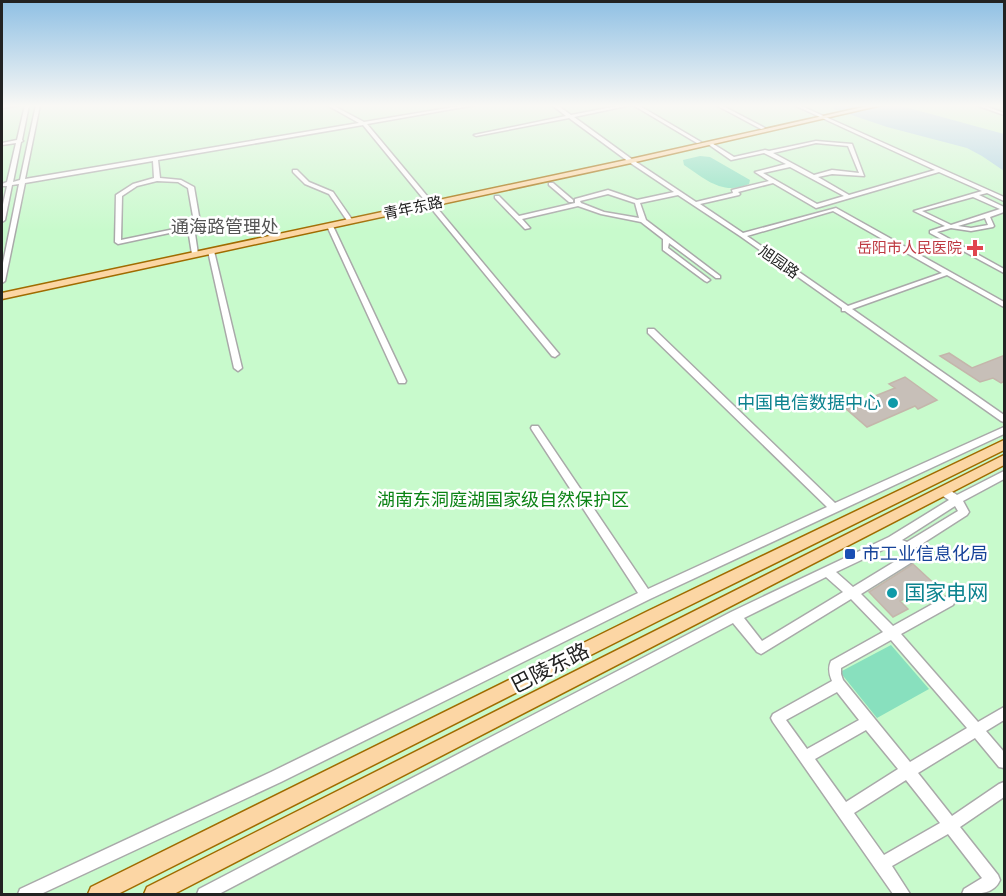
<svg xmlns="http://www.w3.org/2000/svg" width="1006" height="896" viewBox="0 0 1006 896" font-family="Jost,'Noto Sans SC',sans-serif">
<rect width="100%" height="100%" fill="#f2efe9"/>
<path fill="#c8facc" d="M2,105h1002v789h-1002z"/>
<path fill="#88e0be" d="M700,156l10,1 40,23 -1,4c-26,12 -44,-5 -65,-19l-1,-5z
M891,645l38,44 -52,29 -37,-46z"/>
<path fill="#aad3df" d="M833,105h65l106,29v37l-22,-15 -15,-8 -80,-21 -53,-18z"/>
<path fill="#c7bfb8" stroke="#c4b6ab" stroke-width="1.5" d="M949,353l23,15 33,-13v26l-4,2 -8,-5 -13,4 -40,-26z
M905,377l32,23 -19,9 -3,-3 -48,21 -22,-19 50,-20 -6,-4z
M913,564l27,25 -13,7 -6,-6 -21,11 8,8 -15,8 -24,-25z"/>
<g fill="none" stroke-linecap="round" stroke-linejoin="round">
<g stroke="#a9a9a9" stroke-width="3">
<path id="minor" d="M9,105h12l-19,3v-2z
M25,105h4l-7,35 1,1 -2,1 -8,40 7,-2 16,-75h4l-15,74 334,-56 -32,-18h5l32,17 102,-17h9l-108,19 192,230 -4,3 -3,-1 -189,-231 -205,35 2,18 21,2 13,7 6,35 -6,5 4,27 -3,2 -3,-2 -4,-25 -70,15 -3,-2 1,-47 17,-11 21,-6 -1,-17 -128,22 -20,98 -3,2v-15l17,-84 -7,1 -7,35 -3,2v-13l5,-23h-5v-2l5,-2 9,-39 -14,2v-2l15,-3zM157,181l21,1 10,6 6,34 -5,4 -68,14 1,-44 15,-10z
M552,105h5l14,10 52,-10h8l-57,12 59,43 63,42 37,-9 -1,-3 37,-9 -14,-9 31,-8 -22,-11 -33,7 -23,-16v-1l2,-1 24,15 31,-7 4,1 47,-10 36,3 12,32 -32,-2 -14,3 31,18 86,-25 -141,-65h5l205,92v4l-17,-8 -8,2 25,12v5l-14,5 4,9 -1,1 -22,4 -20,-3 -14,4 67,37v4l-74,-40v-2l15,-5 -31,-15 68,-20 -43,-19 -123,36 -43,-25 -35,9 2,2 -1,1 -39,9 43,29 93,-25 168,94v5l-2,-1 -55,-31 -95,34 152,106v7l-3,-1 -156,-110h-3v-3l-102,-72 -62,-41 -38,8 6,17 74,56v2h-4l-47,-35 -1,5 42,32 -3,2 -2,-1 -42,-31v-11l-22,-17 -40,-8 -23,-8 -56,13 8,9 -5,1 -30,-31v-2h4l20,20 56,-13v-4l33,-9 29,10 37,-8 -45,-30 -60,-44 -93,18 -2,-1 92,-19zM816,143l32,3 11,27 -27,-3 -18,5 -41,-22zM790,167l54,29 -27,8 -54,-31zM608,194l27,9 4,15 -35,-6 -23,-9 -1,-2zM973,197l27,12 -49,16 -29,-14zM833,211l109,62 -94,33 -101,-70zM985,218l3,7 -17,3 -13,-2z
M633,105h5l63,37 -4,1z
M716,105h5l44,23 -4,1z
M976,105h6l22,8v2z
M293,170h4l12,12 24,10 20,29 -1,1h-4l-19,-28 -24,-10 -12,-12z
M549,183h4l20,17v2h-4l-20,-17z
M330,224l3,2 73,155 -1,2h-6l-1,-2 -71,-155z
M209,250l5,1 28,117 -4,3 -4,-3 -26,-117z
M648,329h6l181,174 169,-76v7l-354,165 -369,183 -240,112h-23l2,-5 251,-117 367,-179 -106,-163 -1,-2 1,-2h6l110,163 179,-82 -179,-174z
M1004,471v8l-41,22 6,11 -2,3 -53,34 4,7 -1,3 -56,35 32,32 52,-29 4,-1 4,1 2,4 -2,4 -52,29 77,88 26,-15v13l-18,11 18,21v16l-5,-1 -24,-29 -57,35 34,43 47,-32 5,-2v15l-44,30 38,48 2,5c-6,15 -24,14 -38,14l2,-5 18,-11 -34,-44 -56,32 18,28h-17l-120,-172 -2,-4 2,-4 59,-33c-3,-7 -4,-13 -1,-20l52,-29 -32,-33 -90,55 -4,-2 -24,-29 -514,271h-22l2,-5 532,-277 158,-75 60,-37 -9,-6 -2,-3 2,-3c6,-2 12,4 17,7zM955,506l3,5 -51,31 -5,-2zM893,545l11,5 3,4 -54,33 -17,-15zM826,577l17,15 -81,49 -18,-23zM891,640l76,88 -57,34 -67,-82 -2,-6v-6zM837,692l22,28 -52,29 -21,-29zM866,730l32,39 -52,33 -31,-43zM906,780l34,43 -56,32 -30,-42z"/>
</g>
<g stroke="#a06b00" stroke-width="3">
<path id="major" d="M872,105h10l-251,58 -629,136v-6l629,-134z
M1004,440v10l-346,171 -540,273h-30l3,-7 557,-276z
M1004,455v10l-830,429h-30l3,-7z"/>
</g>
<use href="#minor" fill="#fff" fill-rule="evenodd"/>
<use href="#major" fill="#fcd6a4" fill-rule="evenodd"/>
</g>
<linearGradient id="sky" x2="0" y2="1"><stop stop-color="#8fc0e4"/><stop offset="0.46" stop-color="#f9f8f5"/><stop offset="1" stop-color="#f9f8f5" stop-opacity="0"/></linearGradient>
<rect width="1006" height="230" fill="url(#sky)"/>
<path fill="#e0444e" stroke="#fff" stroke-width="2" d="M972 239h6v6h6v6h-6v6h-6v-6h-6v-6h6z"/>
<g fill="#0f9aa8" stroke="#fff" stroke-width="2">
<circle cx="893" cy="403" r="6"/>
<circle cx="892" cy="593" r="6"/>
</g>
<rect fill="#1a4fb4" stroke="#fff" stroke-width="2" x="844" y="548" width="12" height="12" rx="3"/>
<g text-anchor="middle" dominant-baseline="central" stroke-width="5" stroke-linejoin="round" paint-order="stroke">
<g font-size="15" fill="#222" stroke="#fff">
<text transform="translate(413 208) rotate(-12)">青年东路</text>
<text transform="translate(779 262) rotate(35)">旭园路</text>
</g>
<g font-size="15" fill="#be3a42" stroke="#fff" text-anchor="end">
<text x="962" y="248">岳阳市人民医院</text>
</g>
<g font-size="18" fill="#555" stroke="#fff">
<text x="225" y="227">通海路管理处</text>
</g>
<g font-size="18" fill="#0d838f" stroke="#fff" text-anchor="end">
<text x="881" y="403">中国电信数据中心</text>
</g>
<g font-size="18" fill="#0c8416" stroke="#fff">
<text x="503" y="500">湖南东洞庭湖国家级自然保护区</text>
</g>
<g font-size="18" fill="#164399" stroke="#fff" text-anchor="start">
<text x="862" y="554">市工业信息化局</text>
</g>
<g font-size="21" fill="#0d838f" stroke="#fff" text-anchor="start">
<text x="904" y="593">国家电网</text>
</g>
<g font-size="21" fill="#222" stroke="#fff">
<text transform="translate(550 668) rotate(-27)">巴陵东路</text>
</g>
</g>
<rect width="1006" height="896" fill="none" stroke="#222222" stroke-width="6"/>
</svg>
